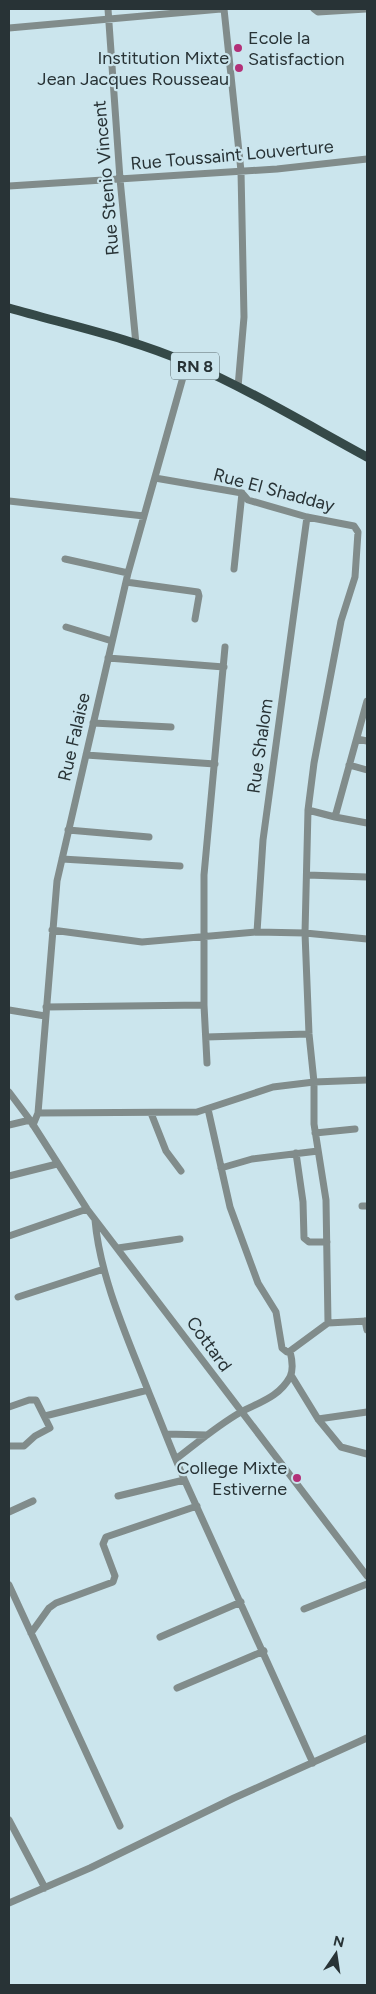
<svg xmlns="http://www.w3.org/2000/svg" width="376" height="1994" viewBox="0 0 376 1994" font-family="Figtree,sans-serif">
<rect width="100%" height="100%" fill="#cbe5ed"/>
<g fill="none" stroke-linecap="round" stroke-linejoin="round">
<path stroke="#818c8b" stroke-width="7" d="M108,9l12,170 16,165
M224,9l17,162 3,146 -6,70
M314,9l4,3 48,-3
M9,28l212,-19
M9,186l268,-17 90,-10
M155,478l87,15 6,7 59,17 47,9 4,6 -3,45 -14,44 -27,142 -6,47 -3,123 4,101 5,48v42l12,76 2,123 39,-2
M9,501l135,15
M307,517l-44,323 -6,92 48,1 62,6
M65,559l63,14
M234,569l8,-76
M126,582l72,10 1,4 -4,23
M66,627l46,14
M108,658l116,9
M93,723l78,4
M357,739l10,2
M86,755l129,9
M349,765l18,5
M308,810l27,7 32,-116
M335,817l32,6
M68,830l81,7
M62,859l118,7
M307,875l60,2
M52,930l90,12 115,-10
M204,1005v-130l21,-228
M46,1007l158,-2 3,58
M9,1010l36,6
M206,1037l103,-3
M9,1092l21,28 57,89 280,367
M208,1109l22,98 28,76 18,29 6,36 5,4 3,-1 38,-28
M38,1113l159,-1 76,-25 41,-5 53,-2
M151,1113l15,38 15,20
M9,1125l21,-5
M33,1125l5,-12 19,-232 71,-308 59,-210
M315,1133l40,-4
M296,1153l7,49 1,36 5,4h18
M221,1168l31,-9 66,-8
M9,1176l48,-12
M362,1206h5
M95,1220c5,58 33,119 54,173 12,29 23,59 36,88 42,94 86,188 128,282
M9,1236l78,-27
M118,1248l62,-9
M18,1297l86,-28
M365,1321l2,9
M291,1375l27,44 23,28 26,7
M9,1407l20,-7h7l14,28 -15,8 -11,10h-15
M45,1416l103,-26
M318,1419l49,-7
M166,1434l41,1
M176,1459c21,-16 42,-34 65,-47 19,-10 38,-15 49,-35 4,-8 2,-18 0,-26
M118,1496l66,-16
M9,1512l24,-11
M9,1585l111,241
M304,1609l63,-25
M31,1633l18,-25 7,-5 57,-21 2,-6 -12,-32 3,-7 91,-31
M160,1637l81,-35
M177,1688l87,-37
M9,1820l36,68
M9,1903l81,-35 144,-70 133,-60"/>
<path stroke="#354948" stroke-width="9" d="M9,308c59,17 122,30 179,55 62,27 120,62 179,94"/>
</g>
<g fill="#b33078" stroke="#cbe5ed" stroke-width="2">
<circle cx="238" cy="48" r="5"/>
<circle cx="239" cy="68" r="5"/>
<circle cx="297" cy="1478" r="5"/>
</g>
<g text-anchor="middle" dominant-baseline="central" stroke-width="4.5" stroke-linejoin="round" paint-order="stroke">
<rect fill="#cbe5ed" stroke="#59686d" stroke-width="1" x="171" y="352.5" width="48" height="27" rx="4"/>
<g font-size="16" font-weight="bold" fill="#283336">
<text x="195" y="366">RN 8</text>
</g>
<g font-size="18" fill="#283336" stroke="#cbe5ed" text-anchor="end">
<text x="248" y="38" text-anchor="start">Ecole la<tspan x="248" dy="21">Satisfaction</tspan></text>
<text x="229" y="58">Institution Mixte<tspan x="229" dy="21">Jean Jacques Rousseau</tspan></text>
<text x="287" y="1468">College Mixte<tspan x="287" dy="21">Estiverne</tspan></text>
</g>
<g font-size="18" fill="#283336" stroke="#cbe5ed">
<text transform="translate(232 155) rotate(-5)">Rue Toussaint Louverture</text>
<text transform="translate(106 178) rotate(-95)">Rue Stenio Vincent</text>
<text transform="translate(274 490) rotate(15)">Rue El Shadday</text>
<text transform="translate(74 737) rotate(-77)">Rue Falaise</text>
<text transform="translate(260 746) rotate(-82)">Rue Shalom</text>
<text transform="translate(209 1344) rotate(54)">Cottard</text>
</g>
</g>
<rect width="376" height="1994" fill="none" stroke="#283336" stroke-width="20"/>
<g transform="translate(336 1954) rotate(13)" stroke="#cbe5ed" stroke-width="4" paint-order="stroke">
<path d="M0-4L9 19L0 12L-9 19Z" fill="#283336"/>
<text y="-8" font-size="14" font-weight="bold" text-anchor="middle" fill="#283336">N</text>
</g>
</svg>
